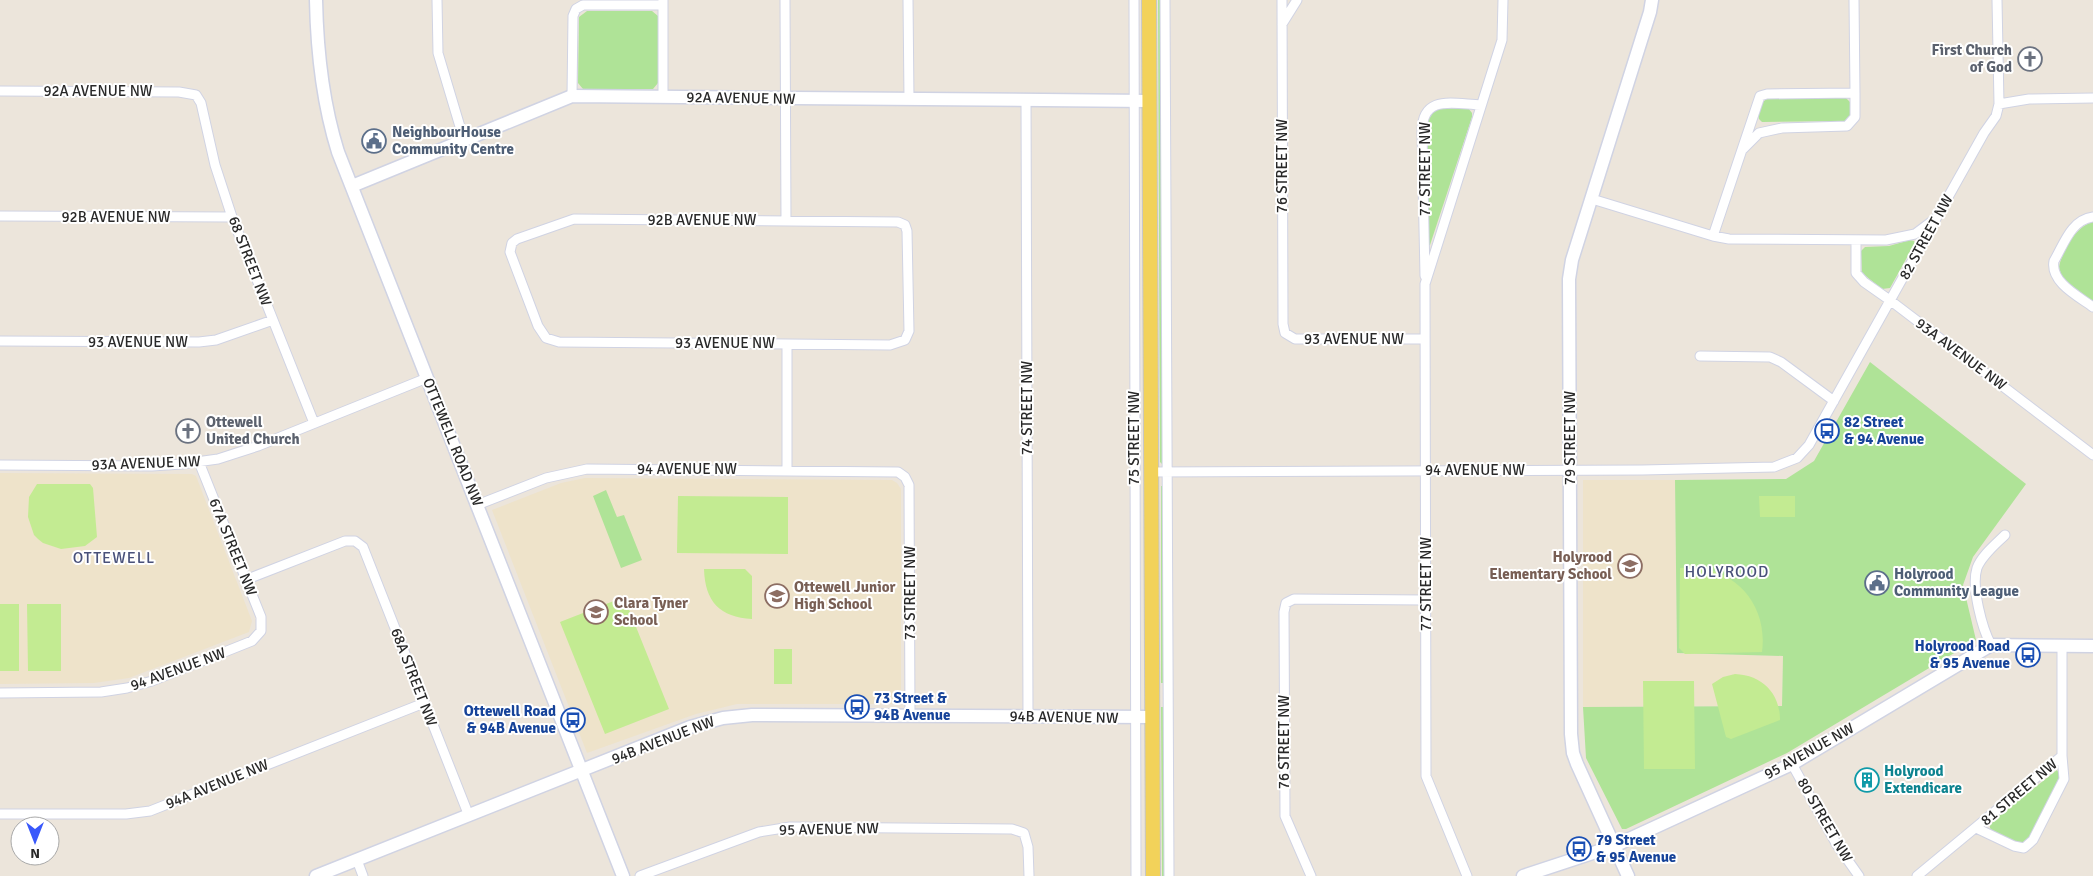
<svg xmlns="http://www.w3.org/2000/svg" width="2093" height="876" viewBox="0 0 2093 876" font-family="Signika,sans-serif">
<rect width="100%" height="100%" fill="#ece5db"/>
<path fill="#eee3ca" d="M0,473l192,1 4,2 56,145 -3,11 -120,46 -35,5 -94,1z
M585,478l307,2 5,3 4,6v215h-164l-41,10 -109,39 -95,-243 69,-27z
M1583,480h92l2,173 106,3 -1,50 -199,1z"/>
<path fill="#afe397" d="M1158,0h4v464l-2,-2z
M587,11h65l6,5v67l-5,6h-70l-5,-6 1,-66z
M1845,97l5,5 1,14 -5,5 -84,1 -3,-3c-2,-8 2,-17 9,-21z
M1468,108l4,5v4l-42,128h-2v-130l7,-6z
M2093,222v80l-31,-24 -3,-11c3,-16 17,-41 34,-45z
M1910,240l4,1 1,2 -25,45 -8,1 -20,-16 -1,-22 4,-4 24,-1z
M1870,362l156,122 -53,73 -10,28 13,55 -189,113 -161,76h-4l-36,-71 -3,-51 199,-1 1,-50 -106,-3 -2,-173 111,-1 28,-18z
M1161,486h2l1,216 -1,-19h-2z
M606,490l11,27 7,-2 18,45 -21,8 -28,-72z
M1161,707h3l1,169h-3z
M2057,770l3,5 -2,7 -28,56c-11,12 -25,-1 -38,-7l-2,-3v-5z"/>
<path fill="#c3eb92" d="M37,484h53l3,4 4,49 -12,9 -24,3 -18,-6 -5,-4 -4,-4 -6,-18 1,-20z
M678,496l110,1v57l-111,-1z
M1759,496h36v21h-35z
M1697,567c43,6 71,41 65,85l-77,2 -6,-6 1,-80z
M704,569h41l7,7v43c-32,-2 -47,-17 -48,-50z
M624,597l45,112 -64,25 -45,-112z
M0,604h19v67h-19z
M27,604h34v67h-33z
M792,649v35h-18v-35z
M1735,674c27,1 45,19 45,46l-49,19 -5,-2 -14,-53 11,-7z
M1643,681h51l1,88h-51z"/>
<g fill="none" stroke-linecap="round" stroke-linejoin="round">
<g stroke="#d0d3e3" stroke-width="11">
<path id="street" d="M437,0l1,53 26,87
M663,0v97
M785,0l1,221
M908,0l1,99
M1134,0l2,876
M1165,0l4,876
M1282,0l1,324 2,9 10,6h130
M1282,24l15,-24
M0,91l179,1 17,3 5,8 14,62 17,52 82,206
M572,96l1,-80 3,-7 7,-4h80
M1026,100l2,616
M1999,104l30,-5 64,-1
M1742,150l17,-17 23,-5 65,-2 8,-9v-24
M1592,199l121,37 16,3 157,1 29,-6 20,-15
M0,216l232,1
M2093,217c-22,3 -29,27 -39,44 -4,21 24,35 39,46
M574,219l324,3 7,3 2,6 2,100 -4,9 -15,5 -331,-3 -13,-4 -8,-12 -28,-74 2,-9 5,-4z
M1713,236l47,-140 7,-2 88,-1 -1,-93
M1856,241v32l8,9 27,19 202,154
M1425,276l-3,-144c0,-38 31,-28 59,-27
M0,341l199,1 17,-2 57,-20
M1700,356l70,1 11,5 53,39
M0,465l152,1 30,-2 36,-5 40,-13 169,-68
M787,470v-126
M1151,472l491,-2 132,-3 23,-9 12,-13 175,-312 12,-17 3,-12 -2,-104
M477,505l69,-27 41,-9 311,3 7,5 4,8 1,230
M245,580l100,-39h10l8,6 106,269
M1991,645c-9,-17 -20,-58 -14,-77 5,-13 19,-24 28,-33
M0,693l101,-1 26,-4 25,-7 100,-40 9,-10v-14l-62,-155
M1792,764l45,81 22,31
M0,814h126l24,-3 274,-108
M1976,828l38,18 10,2 9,-8 31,-61 -2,-23
M357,860l6,16
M640,876l119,-44 31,-5 222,2 12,4 4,14 1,29
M1311,876l-26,-60 -1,-204 2,-9 8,-4 131,1
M1467,876l-41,-100 -1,-492 77,-244 1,-40
M1917,876l145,-120v-110"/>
</g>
<g stroke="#d0d3e3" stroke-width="15">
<path id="secondary" d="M316,0c1,52 6,101 22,152l285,724
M352,186l220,-90 577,5
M316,876l374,-149 33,-9 29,-3 400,2
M1523,876l91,-30 178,-82 199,-119 102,1
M1628,876l-51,-112 -4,-11 -2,-19 -2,-455 3,-19 78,-248 2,-12"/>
</g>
<g stroke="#c7c7c7" stroke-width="16">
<path id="primary" d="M1149,0l4,876"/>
</g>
<use href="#street" stroke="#fff" stroke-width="9"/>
<use href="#secondary" stroke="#fff" stroke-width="12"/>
<use href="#primary" stroke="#f2d25a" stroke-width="14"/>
</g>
<defs>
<g id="church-ring" transform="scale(1.25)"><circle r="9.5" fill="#fff" stroke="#6b7280" stroke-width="1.5"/><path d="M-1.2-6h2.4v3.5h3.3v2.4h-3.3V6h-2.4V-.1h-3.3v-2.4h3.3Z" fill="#6b7280"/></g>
<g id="civic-ring" transform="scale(1.25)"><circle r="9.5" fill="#fff" stroke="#5c6f8a" stroke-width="1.5"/><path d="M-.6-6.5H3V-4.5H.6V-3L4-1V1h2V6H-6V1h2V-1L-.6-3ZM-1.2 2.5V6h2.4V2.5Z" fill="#5c6f8a"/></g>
<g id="bus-ring" transform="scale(1.25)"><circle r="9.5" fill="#fff" stroke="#1a4fb4" stroke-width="1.5"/><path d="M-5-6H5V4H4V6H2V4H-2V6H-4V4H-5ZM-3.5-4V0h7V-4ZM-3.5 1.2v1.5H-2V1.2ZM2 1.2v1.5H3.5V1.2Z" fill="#1a4fb4"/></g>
<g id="school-ring" transform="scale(1.25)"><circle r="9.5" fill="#fff" stroke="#8d6e63" stroke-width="1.5"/><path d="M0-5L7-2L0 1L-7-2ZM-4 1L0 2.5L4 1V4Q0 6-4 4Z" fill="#8d6e63"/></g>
<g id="building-ring" transform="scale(1.25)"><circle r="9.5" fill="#fff" stroke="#0f9aa8" stroke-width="1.5"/><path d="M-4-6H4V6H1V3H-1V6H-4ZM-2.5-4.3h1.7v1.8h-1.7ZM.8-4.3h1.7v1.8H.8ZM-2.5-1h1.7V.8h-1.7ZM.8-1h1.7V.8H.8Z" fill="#0f9aa8"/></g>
</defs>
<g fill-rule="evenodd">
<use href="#church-ring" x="2030" y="59"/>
<use href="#civic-ring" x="374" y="141"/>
<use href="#church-ring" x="188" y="431"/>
<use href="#bus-ring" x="1827" y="431"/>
<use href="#school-ring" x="1630" y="566"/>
<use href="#civic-ring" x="1877" y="583"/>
<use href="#school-ring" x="777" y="596"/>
<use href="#school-ring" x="596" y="612"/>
<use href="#bus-ring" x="2028" y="655"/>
<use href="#bus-ring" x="857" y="707"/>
<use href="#bus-ring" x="573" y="720"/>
<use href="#building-ring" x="1867" y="780"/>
<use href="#bus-ring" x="1579" y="849"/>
</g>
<g text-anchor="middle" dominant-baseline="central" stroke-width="4" stroke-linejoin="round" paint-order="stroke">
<g font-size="15" font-weight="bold" fill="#5b616d" stroke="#fff" text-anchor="end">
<text x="2012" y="50">First Church<tspan x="2012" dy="17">of God</tspan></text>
<text x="206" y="422" text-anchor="start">Ottewell<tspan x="206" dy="17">United Church</tspan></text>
</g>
<g font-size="15" fill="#292929" stroke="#fff">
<text x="98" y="91">92A AVENUE NW</text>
<text transform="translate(741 98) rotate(1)">92A AVENUE NW</text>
<text transform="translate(1282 166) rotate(-90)">76 STREET NW</text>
<text transform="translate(1425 169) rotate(-90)">77 STREET NW</text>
<text x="116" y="217">92B AVENUE NW</text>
<text x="702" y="220">92B AVENUE NW</text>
<text transform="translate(1926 237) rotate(-61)">82 STREET NW</text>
<text transform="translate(250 261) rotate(69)">68 STREET NW</text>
<text x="1354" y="339">93 AVENUE NW</text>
<text x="138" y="342">93 AVENUE NW</text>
<text x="725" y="343">93 AVENUE NW</text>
<text transform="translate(1961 354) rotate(37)">93A AVENUE NW</text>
<text transform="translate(1027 408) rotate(-90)">74 STREET NW</text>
<text transform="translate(1134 438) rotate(-90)">75 STREET NW</text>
<text transform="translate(1570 438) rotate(-90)">79 STREET NW</text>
<text transform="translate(453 442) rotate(68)">OTTEWELL ROAD NW</text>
<text transform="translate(146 463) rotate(-2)">93A AVENUE NW</text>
<text x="687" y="469">94 AVENUE NW</text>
<text x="1475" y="470">94 AVENUE NW</text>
<text transform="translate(233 547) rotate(68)">67A STREET NW</text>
<text transform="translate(1426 584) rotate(-90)">77 STREET NW</text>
<text transform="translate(910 593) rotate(-90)">73 STREET NW</text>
<text transform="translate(178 669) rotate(-20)">94 AVENUE NW</text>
<text transform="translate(414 677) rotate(69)">68A STREET NW</text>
<text transform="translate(1064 717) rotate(1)">94B AVENUE NW</text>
<text transform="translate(663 740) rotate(-21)">94B AVENUE NW</text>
<text transform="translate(1284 742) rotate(-90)">76 STREET NW</text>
<text transform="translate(1809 751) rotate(-29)">95 AVENUE NW</text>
<text transform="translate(217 784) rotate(-22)">94A AVENUE NW</text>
<text transform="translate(2019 792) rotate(-40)">81 STREET NW</text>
<text transform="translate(1825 820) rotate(60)">80 STREET NW</text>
<text transform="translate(829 829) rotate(-1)">95 AVENUE NW</text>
</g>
<g font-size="15" font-weight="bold" fill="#4e5e75" stroke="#fff" text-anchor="start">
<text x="392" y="132">NeighbourHouse<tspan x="392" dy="17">Community Centre</tspan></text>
<text x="1894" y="574">Holyrood<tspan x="1894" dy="17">Community League</tspan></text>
</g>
<g font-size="15" font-weight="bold" fill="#164399" stroke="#fff" text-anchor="start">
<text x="1844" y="422">82 Street<tspan x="1844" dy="17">&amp; 94 Avenue</tspan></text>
<text x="2010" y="646" text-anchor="end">Holyrood Road<tspan x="2010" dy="17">&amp; 95 Avenue</tspan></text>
<text x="874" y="698">73 Street &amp;<tspan x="874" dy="17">94B Avenue</tspan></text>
<text x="556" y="711" text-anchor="end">Ottewell Road<tspan x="556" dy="17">&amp; 94B Avenue</tspan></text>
<text x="1596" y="840">79 Street<tspan x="1596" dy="17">&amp; 95 Avenue</tspan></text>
</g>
<g font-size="15" font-weight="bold" fill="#785e54" stroke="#fff" text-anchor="start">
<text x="1612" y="557" text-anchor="end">Holyrood<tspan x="1612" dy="17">Elementary School</tspan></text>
<text x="794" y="587">Ottewell Junior<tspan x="794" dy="17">High School</tspan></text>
<text x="614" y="603">Clara Tyner<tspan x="614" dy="17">School</tspan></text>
</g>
<g font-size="15" font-weight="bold" fill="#0d838f" stroke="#fff" text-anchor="start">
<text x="1884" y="771">Holyrood<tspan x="1884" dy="17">Extendicare</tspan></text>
</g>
<g font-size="16" letter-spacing="1" fill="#49517a" stroke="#fff">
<text x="114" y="558">OTTEWELL</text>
<text x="1727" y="572">HOLYROOD</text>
</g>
</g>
<g transform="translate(35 841) rotate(180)"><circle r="24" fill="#ffffff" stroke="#a9a9a9"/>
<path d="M0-4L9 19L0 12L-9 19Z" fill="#3958fb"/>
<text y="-8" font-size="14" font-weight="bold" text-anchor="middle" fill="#292929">N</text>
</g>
</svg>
